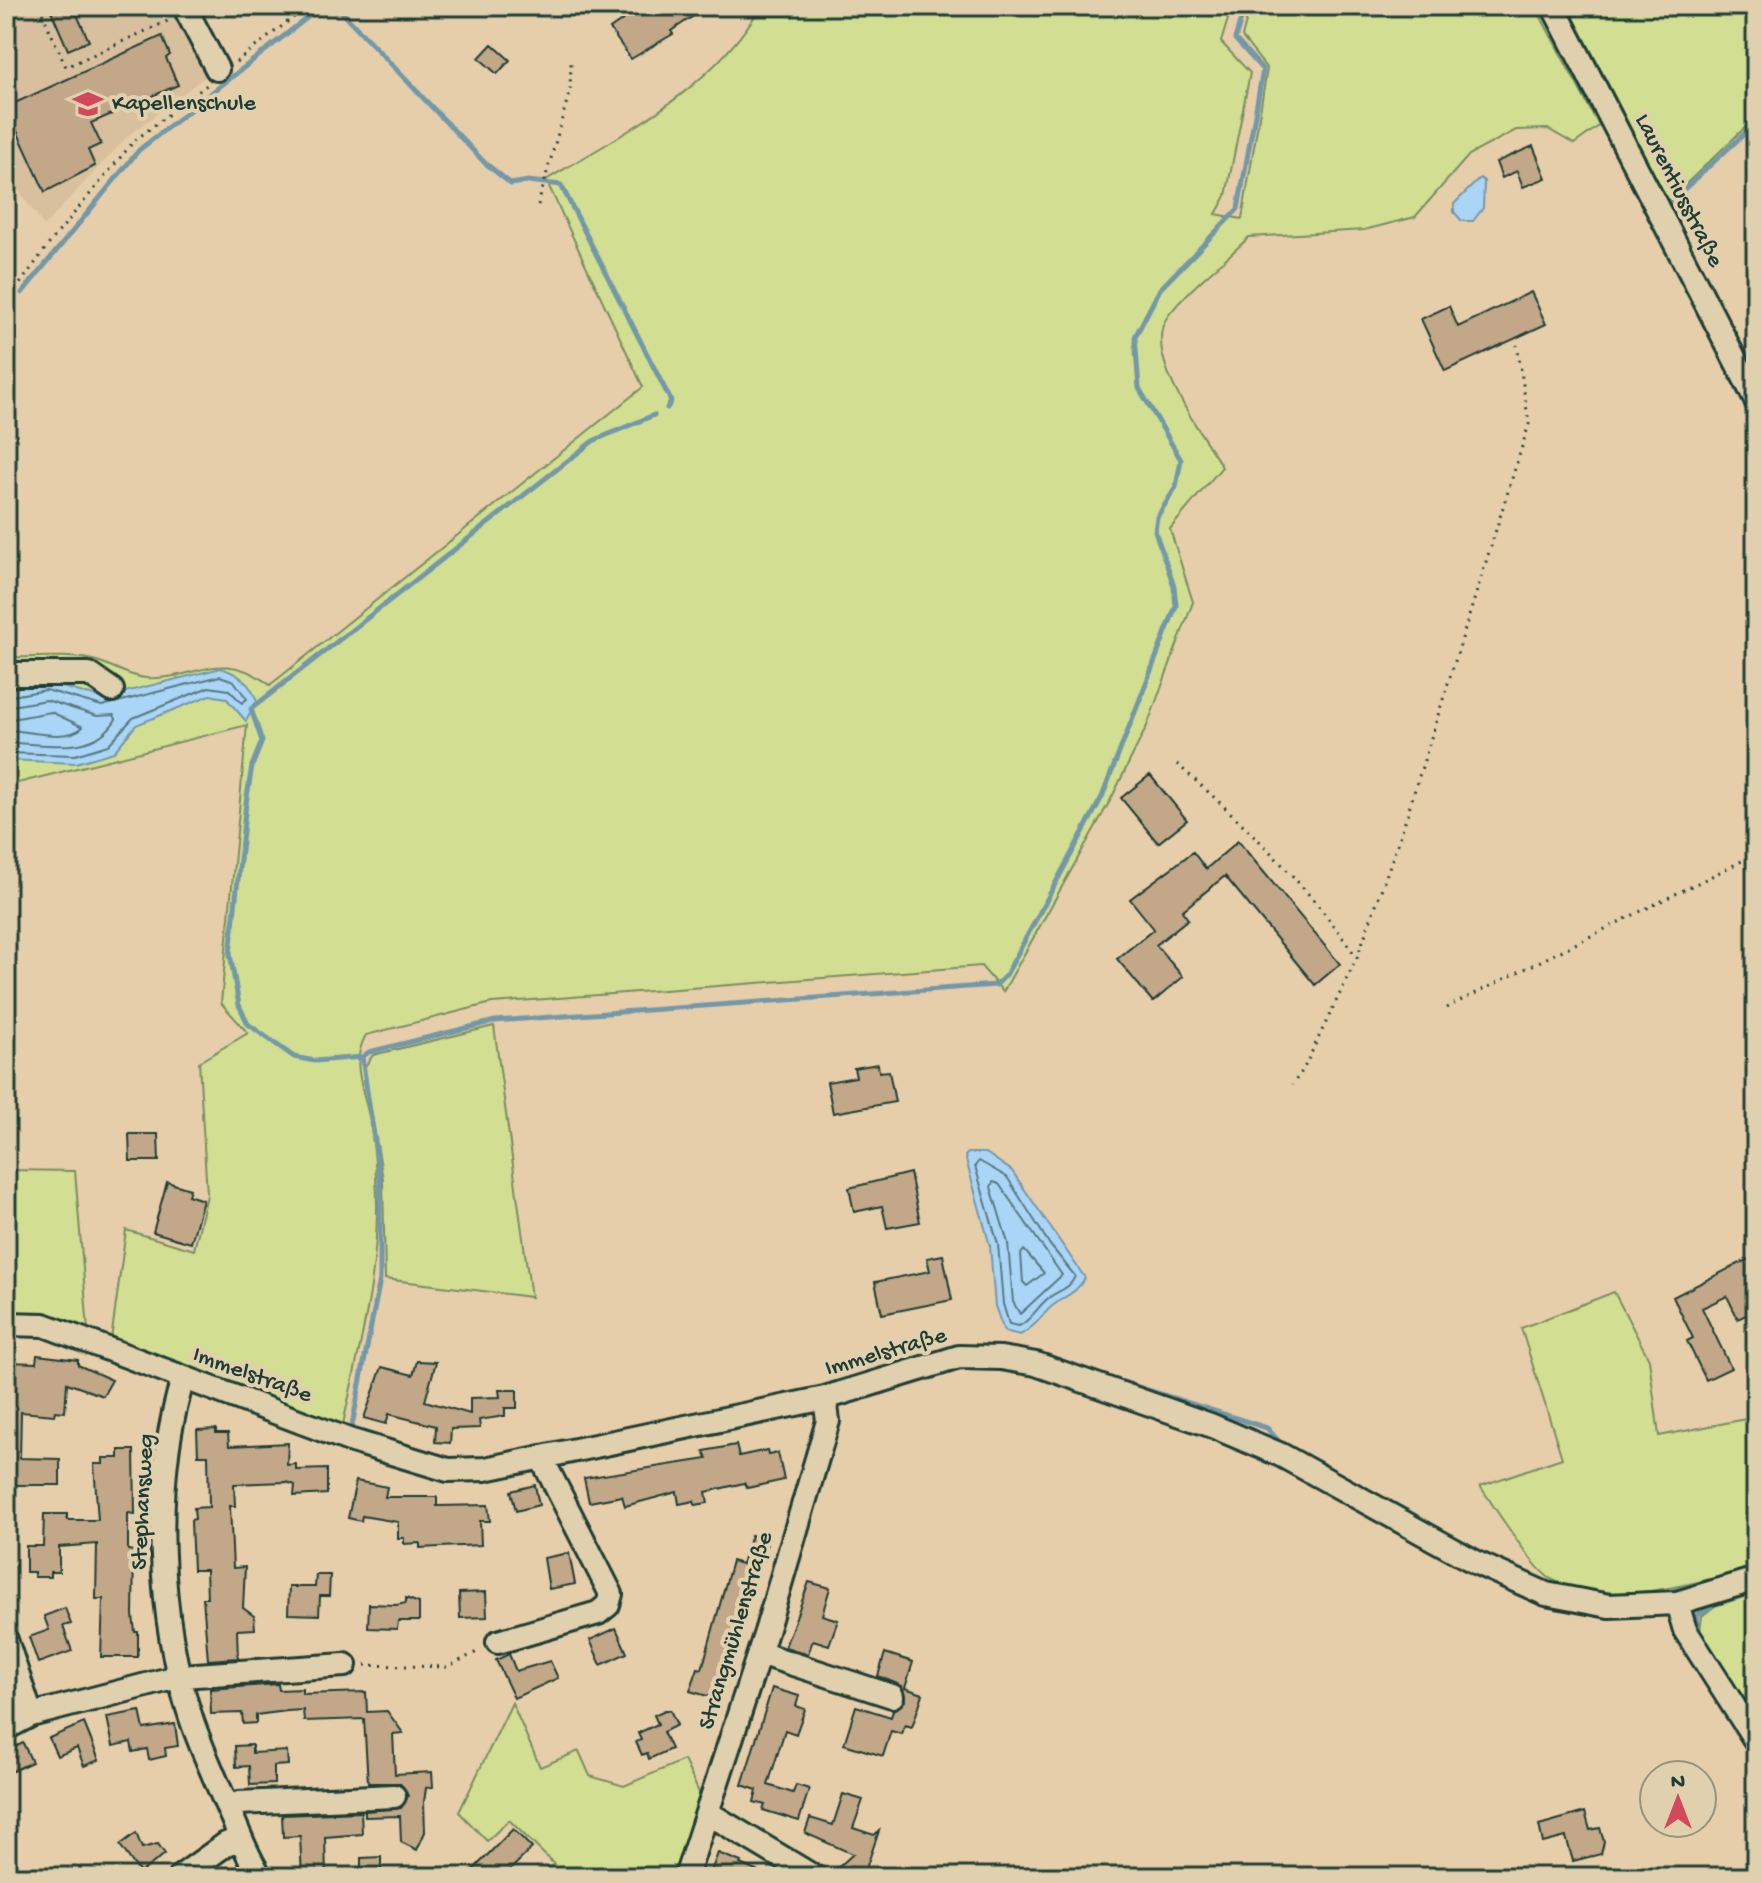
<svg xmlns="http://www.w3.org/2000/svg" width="1762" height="1883" viewBox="0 0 1762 1883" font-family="'Gochi Hand',sans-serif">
<rect width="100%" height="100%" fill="#e7ceaa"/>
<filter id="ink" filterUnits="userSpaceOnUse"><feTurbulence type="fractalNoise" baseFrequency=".0125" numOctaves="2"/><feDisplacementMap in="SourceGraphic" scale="16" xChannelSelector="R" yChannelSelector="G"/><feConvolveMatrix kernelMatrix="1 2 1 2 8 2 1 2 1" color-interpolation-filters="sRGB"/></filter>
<g filter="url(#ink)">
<path fill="#d8bf9e" d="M6,6h173l32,66 -83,64 -84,90 -38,-53z"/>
<path fill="#d2de91" stroke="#788e62" stroke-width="2" d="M761,6h471l-11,36 29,31 -24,123 -10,18 26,5 25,-150 -25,-32 8,-31h285l64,120 -25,18 -26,-15 -32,1 -47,25 -54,62 -51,13 -115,7c-24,24 -61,52 -81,79 -28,37 34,117 54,151l-52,62 23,73 -46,124 -36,73 -108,193 -22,-26 -489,37 -126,32c-17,29 -1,56 4,87 3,18 5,37 6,55 6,86 -15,164 -33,247l-232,-84 15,-110 68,20 13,-55 -8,-133 49,-29 -27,-30 26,-278 -241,61v-129c28,1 60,-3 87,3 18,4 35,17 53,18 51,3 73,-32 124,7l373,-298 -97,-207c80,-48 167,-91 215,-174z
M1568,6h188v111l-88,84z
M494,1026l37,271 -146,-18 -2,-100 -19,-111 9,-13z
M6,1170l69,1 13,159 -44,-14 -38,-1z
M1614,1292l35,67 10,77 97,-19v149c-58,17 -147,44 -205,13 -18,-10 -57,-73 -71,-93l82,-28 -41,-130z
M1756,1593v127l-56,-89 2,-15 13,-10z
M512,1703l28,64 39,-16 11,25 34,10 60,-26 17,37 -27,80h-133l13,-13 -45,-44 -22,21 -28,-29z"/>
<path fill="#abd5f6" stroke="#7398a8" stroke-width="2" d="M1480,178l4,3 -1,27 -10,13h-11l-8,-9v-8z
M221,668c18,6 30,15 36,34l-11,19 -20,-23 -16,-3 -74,30 -22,27 -38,11 -70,-3v-70l39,-8 56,16z
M968,1153h18l26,18 73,107c-8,14 -18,17 -30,26 -14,10 -15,20 -35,31l-16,-4 -9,-25 -5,-60 -25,-90z"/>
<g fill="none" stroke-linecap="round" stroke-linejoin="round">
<path stroke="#577a82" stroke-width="2" d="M6,697l40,-7 56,16 118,-30 14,5 13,18 -5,4 -13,-13 -20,-3 -76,31 -25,27 -33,10 -69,-2
M6,707l40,-7 51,16 17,-1 2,4c-23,39 -72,23 -110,24
M6,720l45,-8 32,15c-17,16 -55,3 -77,3
M979,1161l28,16 43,68 25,31c-5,14 -18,14 -29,24 -10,9 -14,19 -27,26l-10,-2 -6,-20 -5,-60 -23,-78z
M993,1182l6,2 63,91 -42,39 -7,-12 -5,-59 -17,-56z
M1024,1250l20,23 -17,13 -4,-4 -2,-28z"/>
<path stroke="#7398a8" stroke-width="5" d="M336,6l148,156 27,22 17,-3 33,4 110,216 -4,7
M1540,6l27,51
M1665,202l2,3 89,-82
M22,293l117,-143 183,-144
M1731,376l25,53
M654,415l-61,26 -342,268 11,32 -10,25 -6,37 -16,151 9,51 9,19 46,33 21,4 47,-4 7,-5 126,-31 501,-36 10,-10 96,-178 74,-191 -2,-20 -19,-55 2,-14 19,-30 5,-27 -42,-72 -4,-51 25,-48 78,-80 25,-139 -28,-31 10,-33
M1088,1371l179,57 15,17
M352,1426l28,-147v-100l-18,-122
M1528,1574l27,12
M1664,1593l37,-9
M1605,1594h21
M1698,1632l-1,-17 18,-11"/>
</g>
<path fill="#c2a789" stroke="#1f3d34" stroke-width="2" d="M49,6h24l16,35 -21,9z
M643,6h46l6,9 -24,16 2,3 -42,25 -21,-30z
M162,36l8,19 -4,3 12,27 -87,38 10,21 -13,6 7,16 -50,26 -39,-85z
M492,44l18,16 -13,14 -18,-16z
M1533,146l13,32 -23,9 -6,-16 -15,7 -6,-16z
M1531,292l15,32 -101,47 -24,-52 28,-13 9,21z
M1150,775l37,45 -29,23 -37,-45z
M1238,841l102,123 -25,21 -90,-109 -43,35 6,8 -32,26 27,32 -30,25 -36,-43 37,-30 -24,-30 63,-47 13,17z
M878,1064l1,8 10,-1 6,31 -62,11 -6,-31 29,-5 -2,-9z
M129,1134h29l1,27h-29z
M910,1173l10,49 -33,6 -5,-22 -28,6 -5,-24z
M167,1182l23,7 -2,6 15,5 -12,43 -38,-11z
M943,1255l9,45 -70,14 -7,-32 55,-11 -3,-13z
M1750,1258l6,13v39l-18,9 -11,-23 -25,12 29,60 -25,12 -19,-39 6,-3 -20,-41z
M37,1355l41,5v5l34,15 -9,16 -36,-13 -2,29 -10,-1 -1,4 -33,-3 -1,46 40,1v26h-54v-123l30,1z
M417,1361l19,1 -11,39 45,13v-16l30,-1 -1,-7h18v18h-12v8l-26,4 1,8 -29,1 -1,14 -15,-1 1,-16 -47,-12 -3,10 -22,-6 18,-51 31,8z
M216,1429v4h12l1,13 59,-3 -1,22 9,-1v6l31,-1v25l-33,2 1,-11 -9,-3 -52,2 1,22h-5l3,62 12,-1 -2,41 11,8 1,13 -18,1 1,28 -30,2 -5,-62h4l-1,-28h-13l-2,-50 4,-1 -1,-11 15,-1 -1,-52h-10l-1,-25z
M736,1445l3,11 28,-6 1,5 10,-2 6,27 -37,8 -3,-5 -38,9 2,11 -13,2 -1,-4 -15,3 -2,-12 -52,14 -3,-10 -33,6 -5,-24 123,-19 -3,-8z
M119,1450h15l1,64 -7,-1v37l6,1 -1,64 2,17h3v25h-37l2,-58h-7l1,-55 -38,3v25h-9v5h-16v-5h-8v-26h17l1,-32h23v6h31l-4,-56h9v-6h16z
M356,1481l31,6 -2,10h52v9l51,-1 2,16h-10l1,24 -61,3v-5l-16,1v-6h-6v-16l-36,-6 -1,5 -13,-3z
M535,1485l4,20 -23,6 -5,-20z
M751,1535l17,5 -50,159 -28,-8 8,-23 4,1 30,-108 10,3z
M569,1553l6,31 -26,5 -5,-31z
M316,1575h14l-1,21h-9l-1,19 -31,-1 1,-27h26z
M809,1582l21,6 -8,27 16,5 -9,25 -16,-5 -5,14 -23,-7z
M486,1592l1,25 -27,1 -1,-25z
M406,1598l13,5v18h-21l-1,8 -29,-1 1,-24 28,1 9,-2z
M65,1608l6,16 -8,2 9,25 -34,12 -9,-26 20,-7 -5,-14z
M616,1628l11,25 -26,12 -11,-25z
M885,1653l28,9 -8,26 18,6 -11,33 -7,-2 -3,9 -11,-3 -8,25 -39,-12 12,-38 35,11 2,-7 12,-9 -3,-15 -24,-10z
M509,1654l7,17 34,-10 8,17 -44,20 -18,-38z
M278,1684l1,6 23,-1v5l64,-2 1,20 20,-1 16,22 -10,1 2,40 37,-2 1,15 -7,1 -2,14 1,30 -8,18 -16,-8 -1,-26 -35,1v-6l36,-3 7,-12 -8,-13h-32l-4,-64 -60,2 -1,-11 -16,1 -31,4v8l-13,1 -1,-11 -31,1 -1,-25z
M772,1688l27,8 -3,10 9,3 -9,25 -11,-4 -17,55 25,8 3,-8 13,4 -10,32 -36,-11 2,-5 -11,-3 3,-12 -15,-5z
M665,1710h5l7,15 -14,7 8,17 -22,10 -2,-6 -5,2 -6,-13 5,-2 -3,-7 20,-9 -4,-9z
M140,1711l4,18 31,-5 3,22 -13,2 1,8 -17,4 -2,-11 -14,3 -2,-10 -18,4 -6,-29z
M84,1723l15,37 -15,6 -7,-18 -20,8 -8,-18z
M23,1743l9,19 -26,12v-23z
M252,1745v8l35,-2 1,14 -14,1v18l-24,1 -1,-19 -13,1 -1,-21z
M843,1794l20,6 -10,28 21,7 5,-4 -16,46h-35l25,-23 -48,-21 5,-15 23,7z
M361,1812l1,22 -37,3 1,40h-24l-2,-41 -17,1 -1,-22z
M1585,1812l5,18 10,-2 4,14 -3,12 -28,7 -7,-24 -23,6 -4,-18z
M513,1829l19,19 -29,29h-37z
M136,1833l6,15 16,-4 7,10 -25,19 -20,-28z
M718,1853l23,9 -1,2 30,13h-61z
M381,1857v20h-20v-19z"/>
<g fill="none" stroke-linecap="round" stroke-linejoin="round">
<g stroke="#1f3d34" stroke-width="28">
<path id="minor" d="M184,6l33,63
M1553,6l203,394
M6,674h83l23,16
M6,1324l38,1 305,115 99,30 37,-1 340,-71 134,-41 42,1 35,6 174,61 71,30 196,108 69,31 63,12 68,-3 79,-24
M183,1379c-32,102 -25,242 9,342 10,29 23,57 35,85 11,23 19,50 34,71
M1677,1603l8,27 71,111
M6,1640l25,75
M498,1642l100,-29 10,-8 3,-11 -70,-137
M759,1653l133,43
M6,1728l25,-13 150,-39 164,-11
M228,1806l11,-3 155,-7
M708,1813l106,64
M180,1877l46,-33 15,-6
M686,1877l80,-245 62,-211 -3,-23"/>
</g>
<path stroke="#1f3d34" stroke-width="3" stroke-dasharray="2 6" stroke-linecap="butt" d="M39,6l27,61 104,-47
M236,62l72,-56
M538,205l32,-115 1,-27
M6,303l46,-63 82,-99 74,-57
M1177,764c67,59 130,120 180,194l-54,112 -11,15
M1357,958l44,-124 128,-410 -12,-79
M1446,1008l310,-154
M365,1665l82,2 34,-17"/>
<use href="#minor" stroke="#e1d0ad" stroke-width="22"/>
</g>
</g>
<defs>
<g id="school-bare" transform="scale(2.4)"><path d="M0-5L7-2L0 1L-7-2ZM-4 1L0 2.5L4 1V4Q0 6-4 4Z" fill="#d1495b" stroke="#e1d0ad" stroke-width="2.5" paint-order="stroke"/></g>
</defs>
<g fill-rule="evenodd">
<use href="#school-bare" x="88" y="104"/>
</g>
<g text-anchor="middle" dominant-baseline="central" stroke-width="8" stroke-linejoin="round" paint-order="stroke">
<g font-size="24" fill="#1f3d34" stroke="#e1d0ad" text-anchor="start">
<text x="112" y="104">Kapellenschule</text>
</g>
<g font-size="24" fill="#1f3d34" stroke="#e1d0ad">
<text transform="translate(1678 191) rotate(63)">Laurentiusstraße</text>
<text transform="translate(886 1353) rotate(-16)">Immelstraße</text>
<text transform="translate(252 1376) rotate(20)">Immelstraße</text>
<text transform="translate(144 1502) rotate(-87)">Stephansweg</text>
<text transform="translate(737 1631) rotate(-73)">Strangmühlenstraße</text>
</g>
</g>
<rect width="1762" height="1883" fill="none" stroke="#e1d0ad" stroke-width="32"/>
<rect x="16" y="16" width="1730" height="1851" fill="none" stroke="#1f3d34" stroke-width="3" filter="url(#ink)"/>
<g transform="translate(1678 1799)"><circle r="38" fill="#e1d0ad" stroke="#93957d" stroke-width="2"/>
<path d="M0-6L14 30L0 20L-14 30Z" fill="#d1495b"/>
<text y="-12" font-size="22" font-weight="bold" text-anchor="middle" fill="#1f3d34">N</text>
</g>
</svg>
